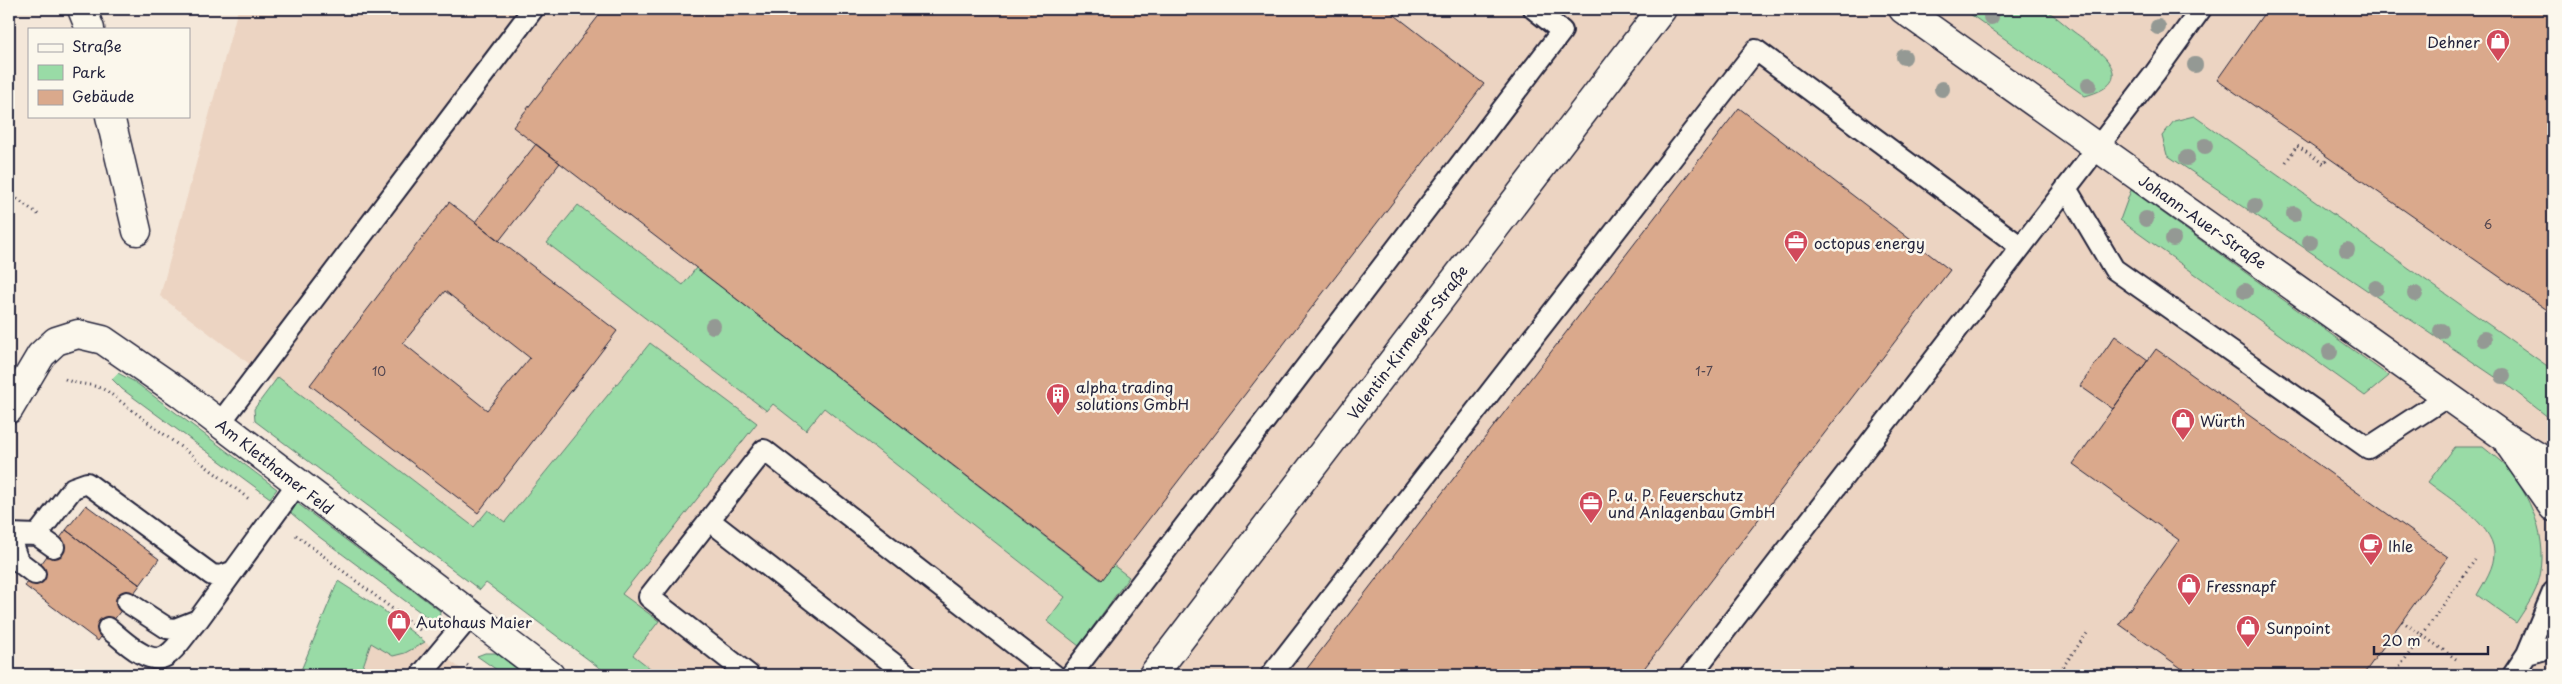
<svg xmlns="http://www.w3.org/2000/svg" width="2562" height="684" viewBox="0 0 2562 684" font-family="'Playpen Sans',sans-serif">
<rect width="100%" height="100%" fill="#f4e7d9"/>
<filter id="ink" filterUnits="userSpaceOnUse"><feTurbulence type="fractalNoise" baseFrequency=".02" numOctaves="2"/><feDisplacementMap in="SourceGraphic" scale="10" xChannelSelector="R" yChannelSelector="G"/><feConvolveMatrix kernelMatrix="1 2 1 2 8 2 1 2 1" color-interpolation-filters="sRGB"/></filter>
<g filter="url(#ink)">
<path fill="#ecd4c2" d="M238,9h2315v666h-1894l-499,-379z
M383,610l42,32 44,33h-109z"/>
<path fill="#99dba6" stroke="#5e7e70" d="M1963,9c14,0 71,-3 80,0 11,5 22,16 31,23 27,19 67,49 11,64z
M2194,116l359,254v51l-46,-36 -340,-230 -5,-19 12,-15z
M2131,190l258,186 -24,20 -245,-176z
M578,205l105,80 13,-17 405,312 12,-15 16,12 -50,69 -32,-25 18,-24 -241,-189 -18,22 -33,-26 -6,7 -220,-168z
M650,343l107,80 -135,171 37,27 -26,34 26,20h-50l-123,-92 -6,7 -225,-169 -1,-12 24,-32 196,150 14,-17 17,12z
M118,373l17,9 142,107 -7,9 -148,-109 -10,-10z
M2455,447h28c8,7 19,14 26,23 25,32 43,79 27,119 -5,12 -13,23 -20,34l-39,-28c7,-13 18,-28 17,-44 -2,-28 -46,-53 -66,-69z
M297,503l143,108 -1,15 -121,-90 -27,-23z
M338,581l45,29 42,32 -20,11 -12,3 -22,-13 -11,32h-61z
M485,653h11l30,22h-22l-27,-19z"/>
<path fill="#daa98c" stroke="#22223b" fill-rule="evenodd" d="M604,9h783l97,75 -382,496 -589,-453z
M2267,9h286v305l-336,-234z
M1739,108l211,162 -262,341 -49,64h-337z
M536,144l24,19 -61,78 -24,-19z
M449,202l168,129 -139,182 -168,-128zM445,291l85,67 -43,52 -84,-67z
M2115,336l33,24 -35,49 -33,-23z
M2156,349l292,208 -85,118h-172l-72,-51 60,-84 -106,-76z
M86,505l73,54 -19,26 -74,-55z
M66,530l74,55 -42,56 -73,-55z"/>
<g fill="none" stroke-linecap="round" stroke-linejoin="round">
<g stroke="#22223b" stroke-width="24">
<path id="lane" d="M2066,188l48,81 254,179 80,-52
M220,423l313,-414
M709,520l199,155
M9,534l28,1 17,12
M37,535l36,-47 14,-5 125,92 9,1 13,-5
M9,536l9,25 17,13
M127,602l40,26 8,1 23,-9 99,-136
M108,628c13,10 40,39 58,28 11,-7 20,-23 29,-33
M2527,654l26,-7
M421,675l50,-60
M749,675l-100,-78 115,-147 290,225
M1071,675l491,-644 -28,-22
M1271,675l485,-625 265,197
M1691,675l464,-602 46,-64
M2513,675l14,-21 26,-62"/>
</g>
<g stroke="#22223b" stroke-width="31">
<path id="street" d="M82,9l8,20
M1903,9l599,426 51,31
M110,116l27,115
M9,409l32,-54 15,-14 22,-7 25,6 77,53 370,282
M2509,444l44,63
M1153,675l509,-666"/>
</g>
<path stroke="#22223b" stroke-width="3" stroke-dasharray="1 4" stroke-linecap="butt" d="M2286,162l11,-16 27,18 4,-7
M9,193l30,22
M65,379c14,7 25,3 42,12l142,108
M296,535l124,95
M2402,621l54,38
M467,665l13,10
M2057,675l31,-43
M2134,675l5,-7
M2394,675l81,-115"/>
<use href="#lane" stroke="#fbf7ec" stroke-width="20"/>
<use href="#street" stroke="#fbf7ec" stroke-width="28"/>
</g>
<g fill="#949994">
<circle cx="1991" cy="17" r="8"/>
<circle cx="2158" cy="27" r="8"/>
<circle cx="1904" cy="57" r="8"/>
<circle cx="2195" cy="65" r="8"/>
<circle cx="2089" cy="85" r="8"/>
<circle cx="1942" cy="89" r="8"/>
<circle cx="2205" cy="146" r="8"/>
<circle cx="2187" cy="158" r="8"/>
<circle cx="2255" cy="206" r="8"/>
<circle cx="2294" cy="214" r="8"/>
<circle cx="2146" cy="219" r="8"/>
<circle cx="2173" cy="239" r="8"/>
<circle cx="2310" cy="242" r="8"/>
<circle cx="2347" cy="250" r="8"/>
<circle cx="2376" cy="288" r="8"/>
<circle cx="2245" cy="291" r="8"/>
<circle cx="2415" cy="294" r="8"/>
<circle cx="713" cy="326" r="8"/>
<circle cx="2441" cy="331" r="8"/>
<circle cx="2484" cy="339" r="8"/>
<circle cx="2330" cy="352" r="8"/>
<circle cx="2503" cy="376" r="8"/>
</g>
</g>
<defs>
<g id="shop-pin" transform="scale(1.25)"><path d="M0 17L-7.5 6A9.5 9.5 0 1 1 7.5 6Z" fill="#d1495b" stroke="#fbf7ec"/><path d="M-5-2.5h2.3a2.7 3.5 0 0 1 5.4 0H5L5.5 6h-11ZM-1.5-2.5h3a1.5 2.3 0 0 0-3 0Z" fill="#fff"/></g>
<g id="office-pin" transform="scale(1.25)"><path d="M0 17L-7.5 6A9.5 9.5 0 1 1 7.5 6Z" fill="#d1495b" stroke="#fbf7ec"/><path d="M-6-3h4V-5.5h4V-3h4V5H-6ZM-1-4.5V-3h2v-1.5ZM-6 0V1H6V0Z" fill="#fff"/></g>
<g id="building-pin" transform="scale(1.25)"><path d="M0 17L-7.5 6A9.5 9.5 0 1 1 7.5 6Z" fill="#d1495b" stroke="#fbf7ec"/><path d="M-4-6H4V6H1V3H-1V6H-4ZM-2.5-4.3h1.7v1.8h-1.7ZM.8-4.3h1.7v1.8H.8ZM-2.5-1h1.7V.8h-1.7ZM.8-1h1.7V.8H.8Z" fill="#fff"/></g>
<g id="cafe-pin" transform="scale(1.25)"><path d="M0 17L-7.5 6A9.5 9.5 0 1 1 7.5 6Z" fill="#d1495b" stroke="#fbf7ec"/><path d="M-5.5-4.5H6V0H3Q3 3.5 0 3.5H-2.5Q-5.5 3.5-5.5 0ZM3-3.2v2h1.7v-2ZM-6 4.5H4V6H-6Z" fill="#fff"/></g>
</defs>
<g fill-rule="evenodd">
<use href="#shop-pin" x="2498" y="41"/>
<use href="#office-pin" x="1796" y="242"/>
<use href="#building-pin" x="1058" y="395"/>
<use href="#shop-pin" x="2183" y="420"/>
<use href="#office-pin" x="1591" y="503"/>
<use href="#cafe-pin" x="2371" y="545"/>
<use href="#shop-pin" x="2189" y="585"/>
<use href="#shop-pin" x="399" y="621"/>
<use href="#shop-pin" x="2248" y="627"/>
</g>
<g text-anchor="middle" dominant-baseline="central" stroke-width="5" stroke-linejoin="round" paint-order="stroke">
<g font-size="12" fill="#50444f">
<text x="2488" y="224">6</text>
<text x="379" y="371">10</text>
<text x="1704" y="371">1-7</text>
</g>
<g font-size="15" fill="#22223b" stroke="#fbf7ec" text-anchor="start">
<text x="2480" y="41" text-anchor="end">Dehner</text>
<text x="1814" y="242">octopus energy</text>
<text x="1076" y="386">alpha trading<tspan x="1076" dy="17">solutions GmbH</tspan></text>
<text x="2200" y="420">Würth</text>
<text x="1608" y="494">P. u. P. Feuerschutz<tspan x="1608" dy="17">und Anlagenbau GmbH</tspan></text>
<text x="2388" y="545">Ihle</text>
<text x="2206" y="585">Fressnapf</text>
<text x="416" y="621">Autohaus Maier</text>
<text x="2266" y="627">Sunpoint</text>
</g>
<g font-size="15" fill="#22223b" stroke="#fbf7ec">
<text transform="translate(2203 221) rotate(35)">Johann-Auer-Straße</text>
<text transform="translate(1407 342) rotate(-53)">Valentin-Kirmeyer-Straße</text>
<text transform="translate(275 466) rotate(38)">Am Kletthamer Feld</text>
</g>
</g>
<rect width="2562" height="684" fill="none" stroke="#fbf7ec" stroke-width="30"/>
<rect x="15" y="15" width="2532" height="654" fill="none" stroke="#22223b" stroke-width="2" filter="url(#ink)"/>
<rect x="28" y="28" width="162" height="90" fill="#fbf7ec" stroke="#a4a2a5"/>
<rect x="38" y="44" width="25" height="8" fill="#fbf7ec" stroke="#a4a2a5"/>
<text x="72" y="52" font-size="15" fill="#22223b">Straße</text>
<rect x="38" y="65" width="25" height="15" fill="#99dba6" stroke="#a4a2a5"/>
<text x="72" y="78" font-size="15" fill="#22223b">Park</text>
<rect x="38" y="90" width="25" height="15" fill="#daa98c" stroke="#a4a2a5"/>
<text x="72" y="102" font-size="15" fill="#22223b">Gebäude</text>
<path d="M2374 646v8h114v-8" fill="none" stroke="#22223b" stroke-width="2.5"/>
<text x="2382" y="646" font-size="15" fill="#22223b" stroke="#fbf7ec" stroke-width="4" paint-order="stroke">20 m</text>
</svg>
